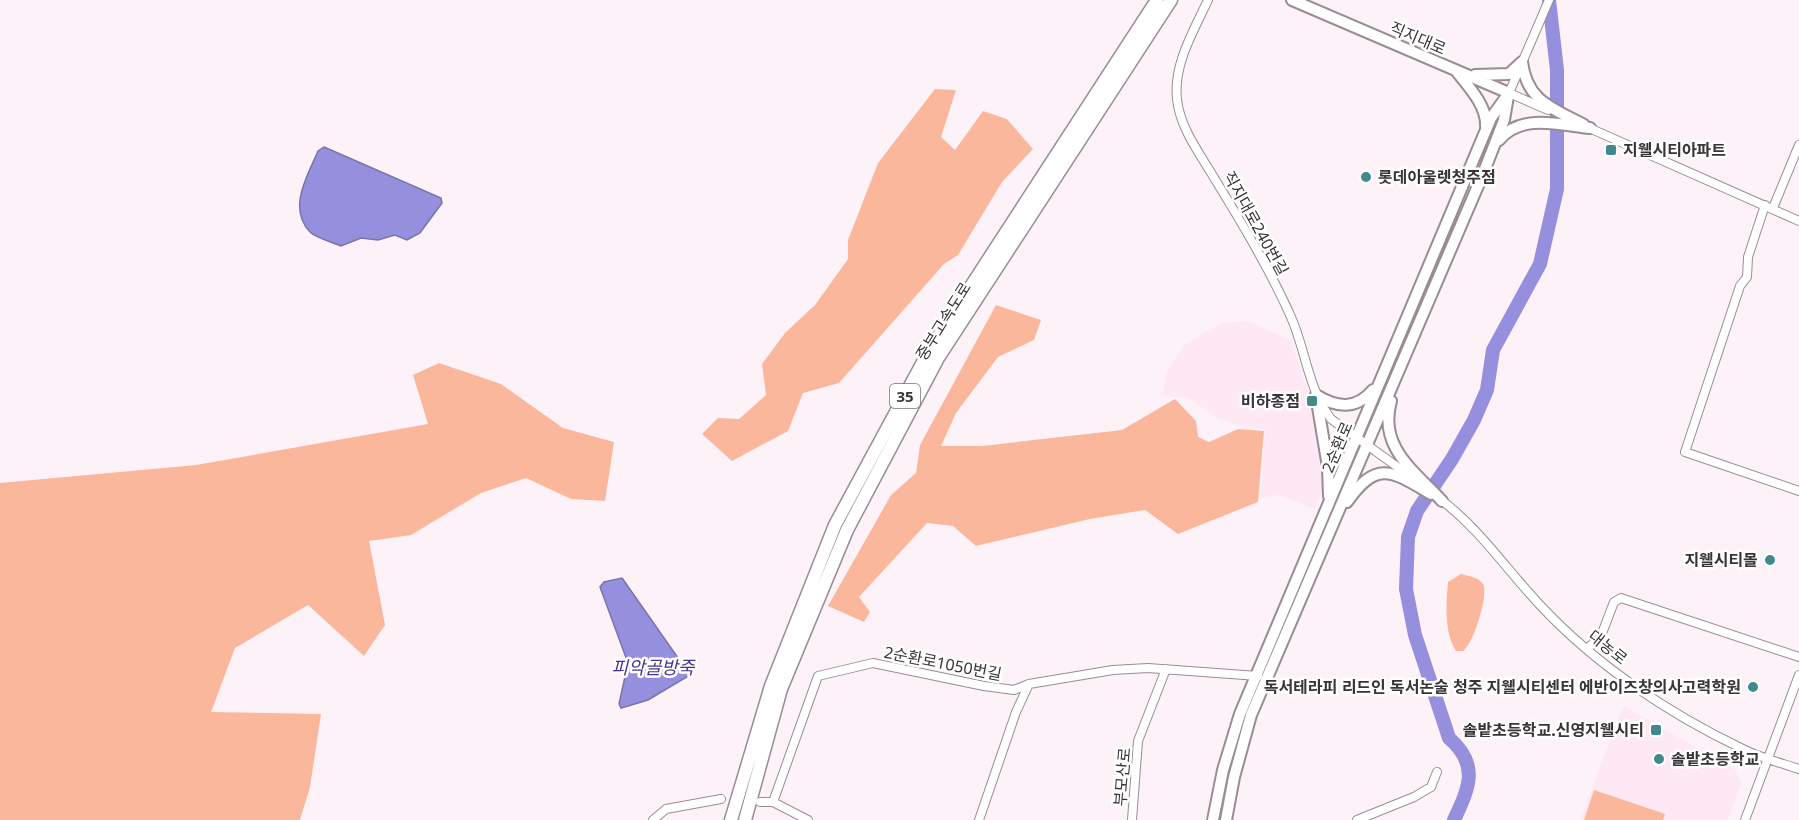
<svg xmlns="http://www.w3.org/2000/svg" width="1799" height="820" viewBox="0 0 1799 820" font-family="'Noto Sans','Noto Sans KR',sans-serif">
<rect width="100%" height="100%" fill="#fef2f9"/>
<path fill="#fee8f4" d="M1248,321l43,19 23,72 8,45 3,27 -10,25 -37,-14 -17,3 4,-69 -26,-3 -24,-9 -26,-19 -26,-2 2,-22 19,-29 37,-22z
M1623,706l113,64 5,13 -13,37h-148z"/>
<path fill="#fbb79c" d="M935,89l21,1 -15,47 14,13 28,-39 24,8 26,30 -31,33 -44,73 -14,9 -105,119 -36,10 -15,38 -56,30 -30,-27 16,-16 21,1 27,-24 -4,-31 23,-31 30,-28 33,-46v-19l30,-77z
M996,305l45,15 -7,20 -36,17 -42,56 -15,33h41l140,-16 53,-31 21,22 2,16 11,5 29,-13 26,2 -6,71 -80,32 -33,-24 -55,9 -114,27 -23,-20 -26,-3 -68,74 11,15 -6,10 -36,-16 63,-111 25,-22 4,-28z
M439,363l62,21 62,44 51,14 -9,59 -34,-2 -45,-21 -45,15 -70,42 -42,6 16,84 -21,31 -56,-51 -73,43 -24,64 110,2 -11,73 -10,33h-300v-337l196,-18 232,-41 -15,-49z
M1461,574c8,2 17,3 22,10 6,11 -10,61 -20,67h-7c-12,-19 -10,-47 -8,-69z
M1594,790l71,24 -2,6h-79z"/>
<path fill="#968fde" stroke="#7a74ac" stroke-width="1.5" d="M324,147l117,51 1,5 -22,30 -13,7 -12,-5 -17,5 -17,-2 -20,8c-9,-4 -25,-8 -31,-14 -23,-24 -2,-57 8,-81z
M622,578l68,97 -42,25 -27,8 -2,-4 9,-41 -28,-76 4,-5z"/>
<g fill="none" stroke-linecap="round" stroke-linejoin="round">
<path stroke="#968fde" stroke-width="14" d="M1454,820c15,-32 26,-55 -5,-82l-34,-103 -9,-46 2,-52 9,-26 35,-52 22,-39 13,-30 6,-40 47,-86 17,-75v-119l-8,-70"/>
<g stroke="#998c93" stroke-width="10">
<path id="minor" d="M1208,0c-14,30 -35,65 -31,99 3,30 24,56 39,82 27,44 54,89 75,136 15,34 17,72 40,102l86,62
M1548,110l-39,-17 40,-93
M1587,127l212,94
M1765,205l-17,52 -1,20 -7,9 -55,166 114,39
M1773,208l26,-63
M1440,499c41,31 65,69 100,106 56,60 129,109 203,144 18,9 38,14 56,20
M1588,648l13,-12 13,-34 7,-4 178,59
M760,802h13l35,18
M773,802l45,-126 55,-13 111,23 30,4 15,-6 84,-14 35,-2 110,8
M653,820l13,-11 55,-10
M979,820l37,-108 13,-28
M1132,820l6,-79 28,-72
M1357,820l57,-23 17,-10 6,-15
M1745,820l54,-145"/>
</g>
<g stroke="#998c93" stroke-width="14">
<path id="major" d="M1292,0l217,93
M1522,62c5,40 31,46 62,63
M1457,72c12,15 30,34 29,54
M1475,75l34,-1 13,-12
M1499,140c22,-27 60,-15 91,-12
M1316,395l12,72 1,29
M1316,395c21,13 40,15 57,-5
M1391,401c-13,46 23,70 51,100
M1347,502c30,-43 45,-31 84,-8
M1213,820l10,-50 17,-56 251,-596 18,-25
M1226,820l8,-43 17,-62 232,-541 21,-54 4,-24"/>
</g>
<g stroke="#998c93" stroke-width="15">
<path id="highway" d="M731,820l40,-134 64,-161 94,-174 228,-351
M745,820l36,-131 66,-159 91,-172 233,-358"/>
</g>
<use href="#minor" stroke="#fff" stroke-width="8"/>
<use href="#major" stroke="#fff" stroke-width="10"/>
<use href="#highway" stroke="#fff" stroke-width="12"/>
</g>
<g fill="#41898d" stroke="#fff" stroke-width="2">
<rect x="1605" y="144" width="12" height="12" rx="3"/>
<circle cx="1366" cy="177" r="6"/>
<rect x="1306" y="395" width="12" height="12" rx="3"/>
<circle cx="1770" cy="560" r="6"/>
<circle cx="1753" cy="687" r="6"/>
<rect x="1650" y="724" width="12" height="12" rx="3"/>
<circle cx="1659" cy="759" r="6"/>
</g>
<g text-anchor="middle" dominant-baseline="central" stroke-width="5" stroke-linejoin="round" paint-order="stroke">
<rect fill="#fff" stroke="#747173" stroke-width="1.5" x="890" y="384" width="30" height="24" rx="4.5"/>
<g font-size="15" font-weight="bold" fill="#393437">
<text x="905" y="396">35</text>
</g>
<g font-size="16" fill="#393437" stroke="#fff">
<text transform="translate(1418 38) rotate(23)">직지대로</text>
<text transform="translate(1256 223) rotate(61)">직지대로240번길</text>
<text transform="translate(943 321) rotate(-58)">중부고속도로</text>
<text transform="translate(1337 447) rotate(-67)">2순환로</text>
<text transform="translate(1608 647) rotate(39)">대농로</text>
<text transform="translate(943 663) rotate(11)">2순환로1050번길</text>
<text transform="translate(1122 777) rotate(-85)">부모산로</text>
</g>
<g font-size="16" font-weight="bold" fill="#393437" stroke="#fff" text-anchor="end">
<text x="1623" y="150" text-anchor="start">지웰시티아파트</text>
<text x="1378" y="177" text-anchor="start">롯데아울렛청주점</text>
<text x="1300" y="401">비하종점</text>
<text x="1758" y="560">지웰시티몰</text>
<text x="1741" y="687">독서테라피 리드인 독서논술 청주 지웰시티센터 에반이즈창의사고력학원</text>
<text x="1644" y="730">솔밭초등학교.신영지웰시티</text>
<text x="1671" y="759" text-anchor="start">솔밭초등학교</text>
</g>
<g font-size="18" font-style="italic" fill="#463490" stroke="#fff">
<text x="653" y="667">피악골방죽</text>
</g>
</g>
</svg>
